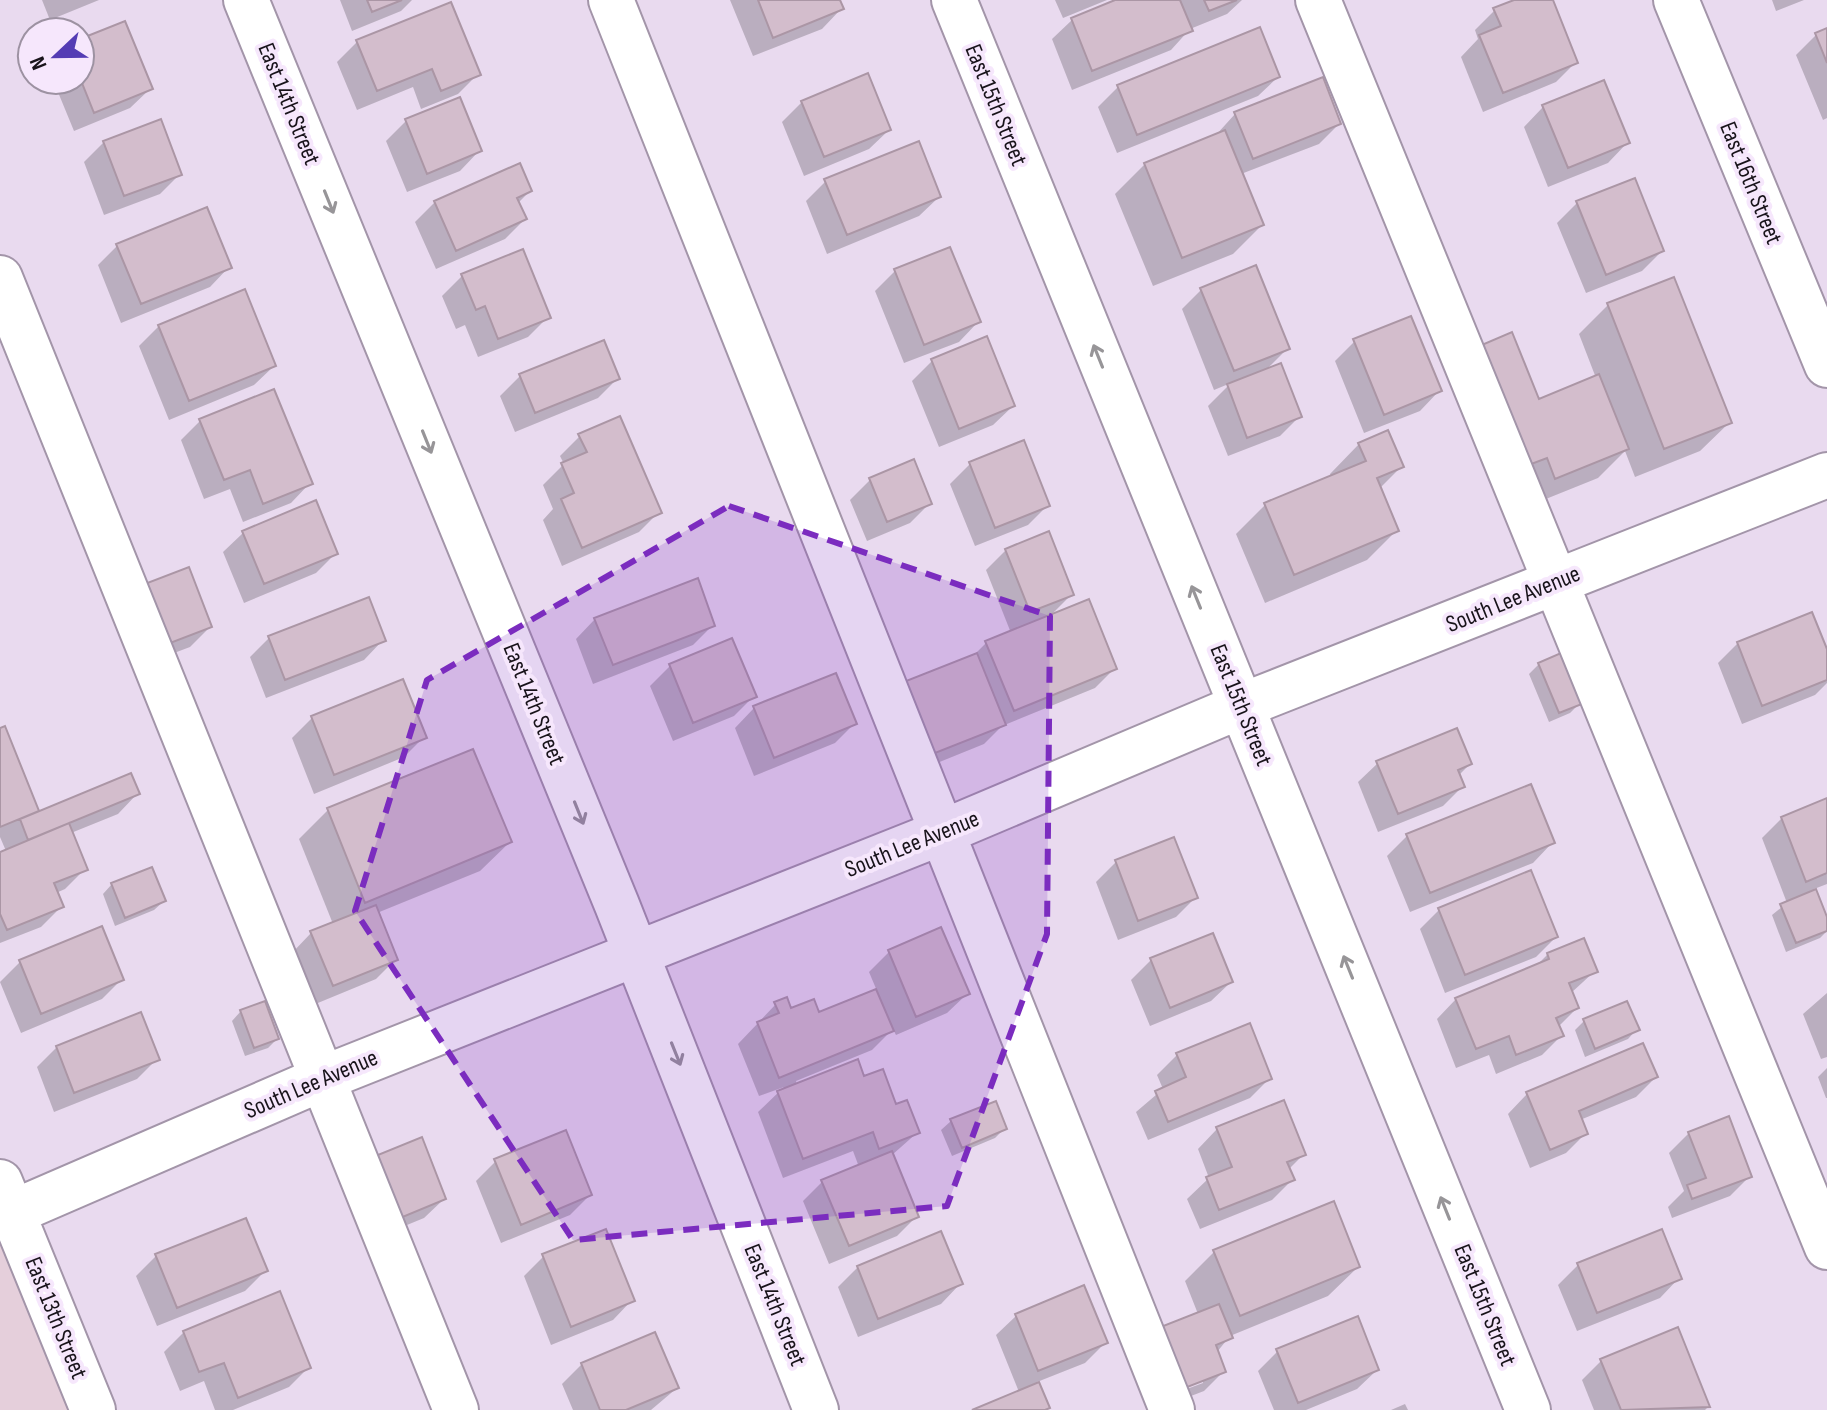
<svg xmlns="http://www.w3.org/2000/svg" width="1827" height="1410" viewBox="0 0 1827 1410" font-family="'Sofia Sans Condensed',sans-serif">
<rect width="100%" height="100%" fill="#e9daef"/>
<path fill="#e5cfdb" d="M0,1218l93,192h-93z"/>
<path fill="#0003" fill-rule="evenodd" d="M42,0h57l-49,20z
M340,0h72l-11,11 -49,20z
M730,0h108l3,9 -19,20 -69,27z
M1055,0h52l-44,18z
M1120,0h122l-15,14 -37,15 -19,21 -99,40 -20,-51 20,-19z
M1520,0h30l26,62 -20,20 -73,30 -22,-55 17,-18 -3,-9 20,-20z
M1772,0h32l-28,11z
M1827,30v88l-4,2 -27,-65 20,-20z
M80,41l70,48 -20,19 -56,23 -21,-51h27z
M357,42l121,32 -20,20 -37,15 -8,-22 -56,23 -20,-48z
M1278,77l-20,19 -141,57 -19,-46 20,-20z
M802,102l87,28 -20,19 -65,27 -22,-54z
M1543,107l84,36 -19,20 -60,24 -24,-60z
M1235,114l104,10 -20,20 -78,30 21,51 -29,29 -80,32 -38,-92 30,-30 71,-29z
M406,121l73,30 -19,20 -53,21 -21,-51z
M104,142l76,32 -20,20 -56,21 -20,-53z
M826,181l113,16 -20,19 -92,38 -21,-53z
M530,191l-12,12 7,16 -20,20 -69,30 -21,-47 20,-20z
M1577,203l85,48 -20,20 -56,22 -29,-70z
M118,245l111,22 -19,20 -89,36 -23,-58z
M895,271l83,51 -19,20 -55,21 -29,-72z
M462,276l86,41 -20,20 -50,20 -13,-32 -9,4 -14,-33z
M1202,289l86,59 -24,24 36,44 -20,20 -52,20 -20,-50 23,-23 -17,7 -32,-81z
M1608,305l122,117 -30,29 -65,26 -10,-26 -27,27 -72,29 12,-106 58,-23 -17,-44z
M159,326l115,40 -20,19 -85,35 -30,-74z
M1355,341l84,50 -19,20 -56,22 -29,-72z
M932,361l81,45 -20,19 -54,22 -27,-66z
M520,376l98,2 -20,20 -83,34 -15,-36z
M200,421l110,62 -19,20 -48,19 -13,-33 -26,10 -23,-59z
M580,436l79,76 -20,20 -77,34 -19,-46 10,-11 -10,-24 21,-21 -4,-8z
M1022,443l26,62 -20,20 -53,21 -25,-62 20,-20z
M1359,444l43,22 -23,23 17,42 -29,29 -102,43 -29,-69 29,-29 66,-27 -1,-4z
M870,480l60,23 -20,20 -43,18 -17,-41z
M243,533l93,20 -20,20 -72,30 -21,-51z
M1006,550l66,44 -24,24 67,50 -20,20 -93,38 -18,18 -74,30 61,-116 15,-15 25,-10 -25,-63z
M123,606l87,21 -20,20 -45,17z
M595,619l118,6 -20,20 -100,39 -17,-45z
M270,637l113,3 -19,20 -98,38 -16,-41z
M1738,643l89,11v29l-12,12 -73,29 -24,-61z
M1539,664l40,40 -9,9 -21,9 -20,-48z
M670,666l84,30 -20,20 -61,25 -23,-55z
M754,708l101,15 -20,20 -81,33 -19,-48z
M312,718l112,19 -20,20 -90,37 -22,-56z
M4,728l34,85 99,-19 -19,20 -47,19 14,36 -20,20 -9,4 5,14 -20,20 -41,16v-89l6,-3 -6,-14v-107z
M1378,763l92,1 -12,12 4,11 -19,19 -65,26 -20,-50z
M1827,800v84l-13,5 13,42 -7,7 -34,14 -14,-37 15,-12 -25,-65 20,-20z
M328,810l182,32 -30,29 -103,42 19,46 -20,20 -63,26 -21,-52 19,-20 22,-9 -34,-85z
M1407,836l145,7 -19,20 -123,49 -23,-56z
M1116,862l80,35 -20,20 -58,23 -22,-58z
M112,884l52,17 -10,9 -39,16 -12,-32z
M1439,910l117,27 -20,20 -91,36 -25,-64z
M101,929l21,50 -20,20 -81,34 -21,-51 20,-20z
M1212,935l19,47 -20,19 -61,25 -19,-46 20,-20z
M889,952l78,42 -20,19 -51,22 -3,-6 -21,21 -76,31 1,4 66,-6 55,53 -26,23 25,61 -20,20 -68,28 -26,-63 19,-19 37,-15 -6,-16 -70,27 -25,-66 26,-25 -25,9 -21,-52 38,-40 14,7 28,4 59,-24 -8,-19z
M1548,954l47,17 -24,22 6,15 -19,19 3,9 -19,19 -46,19 -7,-19 -33,13 -19,-49 19,-20 79,-32z
M1827,993v64l-6,2 -18,-45z
M241,1011l36,28 -9,9 -23,8 -13,-35z
M1584,1021l53,8 -9,10 -43,18 -10,-27z
M57,1047l100,12 -20,20 -83,33 -17,-45z
M1177,1055l93,23 -20,20 -102,42 -12,-28 27,-23 -6,-14z
M1827,1068v30h-1l-8,-21z
M1656,1077l-20,20 -56,23 6,13 -20,20 -36,15 -22,-54 19,-20z
M951,1121l54,7 -10,10 -43,18 -11,-26z
M1217,1129l87,25 -16,16 4,10 -20,20 -72,29 -13,-30 22,-21 -11,-29z
M1689,1133l61,43 -20,20 -58,22 -4,-11 16,-16 -15,-38z
M369,1161l75,38 -20,19 -51,21z
M496,1161l94,34 -20,20 -69,28 -25,-62z
M1214,1252l144,15 -30,29 -98,40 -13,16 7,19 -20,20 -47,18 41,-95 -13,-33zM1203,1379v4l-35,13z
M156,1256l109,15 -20,20 -88,35 -21,-50z
M544,1256l88,44 -19,20 -62,25 -27,-69z
M1578,1265l101,13 -19,20 -83,33 -19,-46z
M858,1267l102,17 -19,20 -83,33 -20,-50z
M1016,1316l89,27 -20,20 -48,19 10,26 -2,2h-68l42,-18 -23,-57z
M184,1332l125,35 -20,20 -56,23h-18l-11,-29 -24,10 -16,-39z
M1278,1351l99,19 -20,19 -51,21h-32l-16,-39z
M1602,1360l106,47 -3,3h-111l-12,-30z
M582,1364l95,24 -26,22h-78l-11,-26z
M1405,1404l3,6h-17z"/>
<path fill="#d3bdcc" stroke="#ab96a5" stroke-width="2" d="M367,0h35l-30,12z
M758,0h82l4,9 -71,29z
M1115,0h65l13,31 -101,40 -21,-53z
M1204,0h33l-28,11z
M1514,0h39l25,63 -75,30 -24,-58 22,-9 -8,-18z
M451,2l30,73 -40,16 -9,-22 -55,22 -21,-51z
M125,21l28,68 -59,24 -14,-35v-39z
M1260,27l20,50 -143,58 -20,-50z
M1827,28v35l-12,-30z
M868,73l23,57 -67,27 -23,-56z
M1323,77l18,47 -88,35 -19,-47z
M1604,80l26,63 -62,25 -26,-63z
M460,97l22,54 -55,23 -22,-55z
M161,119l21,56 -58,21 -21,-55z
M1225,130l39,95 -82,33 -38,-95z
M919,141l22,56 -94,38 -23,-56z
M520,163l12,28 -15,7 10,21 -71,32 -22,-50z
M1635,178l29,73 -58,24 -30,-74z
M207,207l25,61 -91,36 -25,-60z
M950,247l31,75 -57,23 -30,-76z
M523,249l28,69 -53,21 -13,-33 -9,4 -15,-36z
M1256,265l34,84 -56,22 -34,-83z
M1674,277l58,146 -68,26 -57,-146z
M245,289l31,77 -87,35 -31,-76z
M1411,316l31,75 -58,24 -31,-76z
M1512,332l27,67 60,-25 30,75 -74,30 -8,-21 -21,8 -49,-119z
M987,336l28,70 -56,23 -28,-70z
M604,340l16,39 -85,34 -16,-39z
M1281,363l21,54 -55,21 -20,-54z
M274,389l39,95 -50,20 -13,-34 -26,10 -25,-61z
M620,416l42,97 -80,35 -21,-49 13,-6 -13,-30 26,-11 -9,-18z
M1388,430l16,37 -27,11 22,53 -105,44 -30,-72 102,-42 -8,-18z
M1024,440l26,66 -55,22 -26,-66z
M914,459l18,45 -45,18 -18,-44z
M316,500l22,54 -74,30 -22,-53z
M1049,531l25,64 -44,17 -25,-63z
M189,567l23,60 -47,18 -23,-60z
M698,578l17,48 -102,39 -19,-47z
M369,597l17,44 -101,39 -17,-44z
M1089,599l28,70 -103,42 -29,-70z
M1812,612l15,37v31l-65,26 -25,-64z
M732,638l25,59 -64,26 -24,-59z
M977,653l29,72 -76,30 -29,-72z
M1561,653l21,51 -23,9 -21,-50z
M836,673l21,51 -83,34 -21,-52z
M403,679l24,59 -93,37 -23,-59z
M5,726l34,85 -39,16v-99z
M1457,728l15,36 -14,6 7,17 -67,27 -22,-53z
M473,749l39,93 -147,61 -38,-95z
M131,773l9,21 -112,46 -8,-21z
M1531,784l24,59 -125,50 -24,-59z
M1827,798v75l-21,9 -25,-65z
M69,823l19,47 -34,13 10,24 -57,23 -7,-16v-62z
M1174,837l24,61 -60,23 -23,-61z
M152,867l14,34 -41,17 -14,-35z
M1531,870l27,67 -93,38 -27,-67z
M1816,889l11,28v14l-31,12 -16,-39z
M376,905l22,55 -65,26 -23,-55z
M102,926l22,54 -83,34 -22,-54z
M941,927l29,67 -54,23 -28,-67z
M1213,933l20,49 -63,26 -20,-50z
M1584,938l14,34 -29,11 10,25 -23,10 8,18 -48,19 -7,-19 -33,13 -21,-51 94,-39 -2,-6z
M876,989l18,42 -115,47 -22,-56 22,-9 -5,-11 13,-5 4,11 23,-9 5,13z
M265,1001l14,38 -25,9 -14,-38z
M1627,1001l13,29 -45,19 -12,-30z
M141,1012l19,48 -86,33 -18,-47z
M1250,1023l22,56 -104,43 -13,-31 31,-14 -10,-24z
M1643,1043l15,34 -79,34 9,23 -38,16 -24,-58z
M858,1059l6,17 19,-7 13,35 11,-4 13,33 -41,16 -6,-17 -70,27 -26,-68z
M1284,1100l22,55 -19,7 8,18 -76,30 -13,-33 26,-10 -16,-40z
M996,1101l11,28 -45,19 -12,-29z
M1729,1116l23,61 -60,22 -5,-14 19,-7 -18,-46z
M566,1130l26,65 -71,30 -27,-66z
M422,1137l24,62 -53,22 -25,-62z
M892,1151l27,66 -70,29 -28,-66z
M1334,1201l26,66 -120,49 -27,-66z
M246,1218l22,53 -91,37 -22,-54z
M606,1229l29,72 -64,26 -29,-73z
M1662,1229l20,50 -85,34 -20,-50z
M941,1231l22,53 -85,35 -21,-53z
M1084,1285l24,58 -70,28 -23,-57z
M280,1291l31,77 -73,30 -14,-35 -25,9 -16,-41z
M1219,1304l14,34 -17,7 10,27 -49,19 -24,-61z
M1358,1316l21,54 -81,33 -22,-54z
M1678,1327l32,80 -89,3 -21,-51z
M655,1332l24,56 -53,22h-26l-19,-47z
M1039,1382l11,26 -5,2h-73z"/>
<g fill="none" stroke-linecap="round" stroke-linejoin="round">
<g stroke="#a395a9" stroke-width="48">
<path id="minor" d="M246,0l371,905 199,505
M611,0l561,1410
M954,0l574,1410
M1318,0l509,1247
M1676,0l151,365
M0,278l456,1132
M0,1182l93,228
M0,1218l321,-139 622,-247 298,-126 586,-231"/>
</g>
<use href="#minor" stroke="#fff" stroke-width="44"/>
</g>
<defs><path id="oneway-shaft" d="M-6 0H5M1.5-3L5.5 0L1.5 3" fill="none" stroke-width="1.6" stroke-linecap="round" stroke-linejoin="round" transform="scale(2)"/></defs>
<g stroke="#979598">
<use href="#oneway-shaft" transform="translate(329 202) rotate(68)"/>
<use href="#oneway-shaft" transform="translate(1098 356) rotate(-112)"/>
<use href="#oneway-shaft" transform="translate(427 442) rotate(68)"/>
<use href="#oneway-shaft" transform="translate(1196 597) rotate(-112)"/>
<use href="#oneway-shaft" transform="translate(579 813) rotate(68)"/>
<use href="#oneway-shaft" transform="translate(1348 967) rotate(-112)"/>
<use href="#oneway-shaft" transform="translate(676 1054) rotate(68)"/>
<use href="#oneway-shaft" transform="translate(1445 1208) rotate(-112)"/>
</g>
<path fill="#7b2cbf" fill-opacity="0.2" stroke="#7b2cbf" stroke-width="6" stroke-dasharray="16 10" stroke-linejoin="round" d="M729,506l321,110 -3,318 -100,272 -374,34 -218,-329 72,-231z"/>
<g text-anchor="middle" dominant-baseline="central" stroke-width="8" stroke-linejoin="round" paint-order="stroke">
<g font-size="24" fill="#18131a" stroke="#f6e7fc">
<text transform="translate(289 104) rotate(68)">East 14th Street</text>
<text transform="translate(996 105) rotate(68)">East 15th Street</text>
<text transform="translate(1751 183) rotate(68)">East 16th Street</text>
<text transform="translate(1513 599) rotate(-22)">South Lee Avenue</text>
<text transform="translate(534 704) rotate(68)">East 14th Street</text>
<text transform="translate(1241 705) rotate(68)">East 15th Street</text>
<text transform="translate(912 844) rotate(-22)">South Lee Avenue</text>
<text transform="translate(311 1084) rotate(-23)">South Lee Avenue</text>
<text transform="translate(775 1305) rotate(68)">East 14th Street</text>
<text transform="translate(1485 1305) rotate(68)">East 15th Street</text>
<text transform="translate(56 1318) rotate(68)">East 13th Street</text>
</g>
</g>
<g transform="translate(56 56) rotate(248)"><circle r="38" fill="#f6e7fc" stroke="#9d92a2" stroke-width="2"/>
<path d="M0-6L14 30L0 20L-14 30Z" fill="#543cb4"/>
<text y="-12" font-size="22" font-weight="bold" text-anchor="middle" fill="#18131a">N</text>
</g>
</svg>
